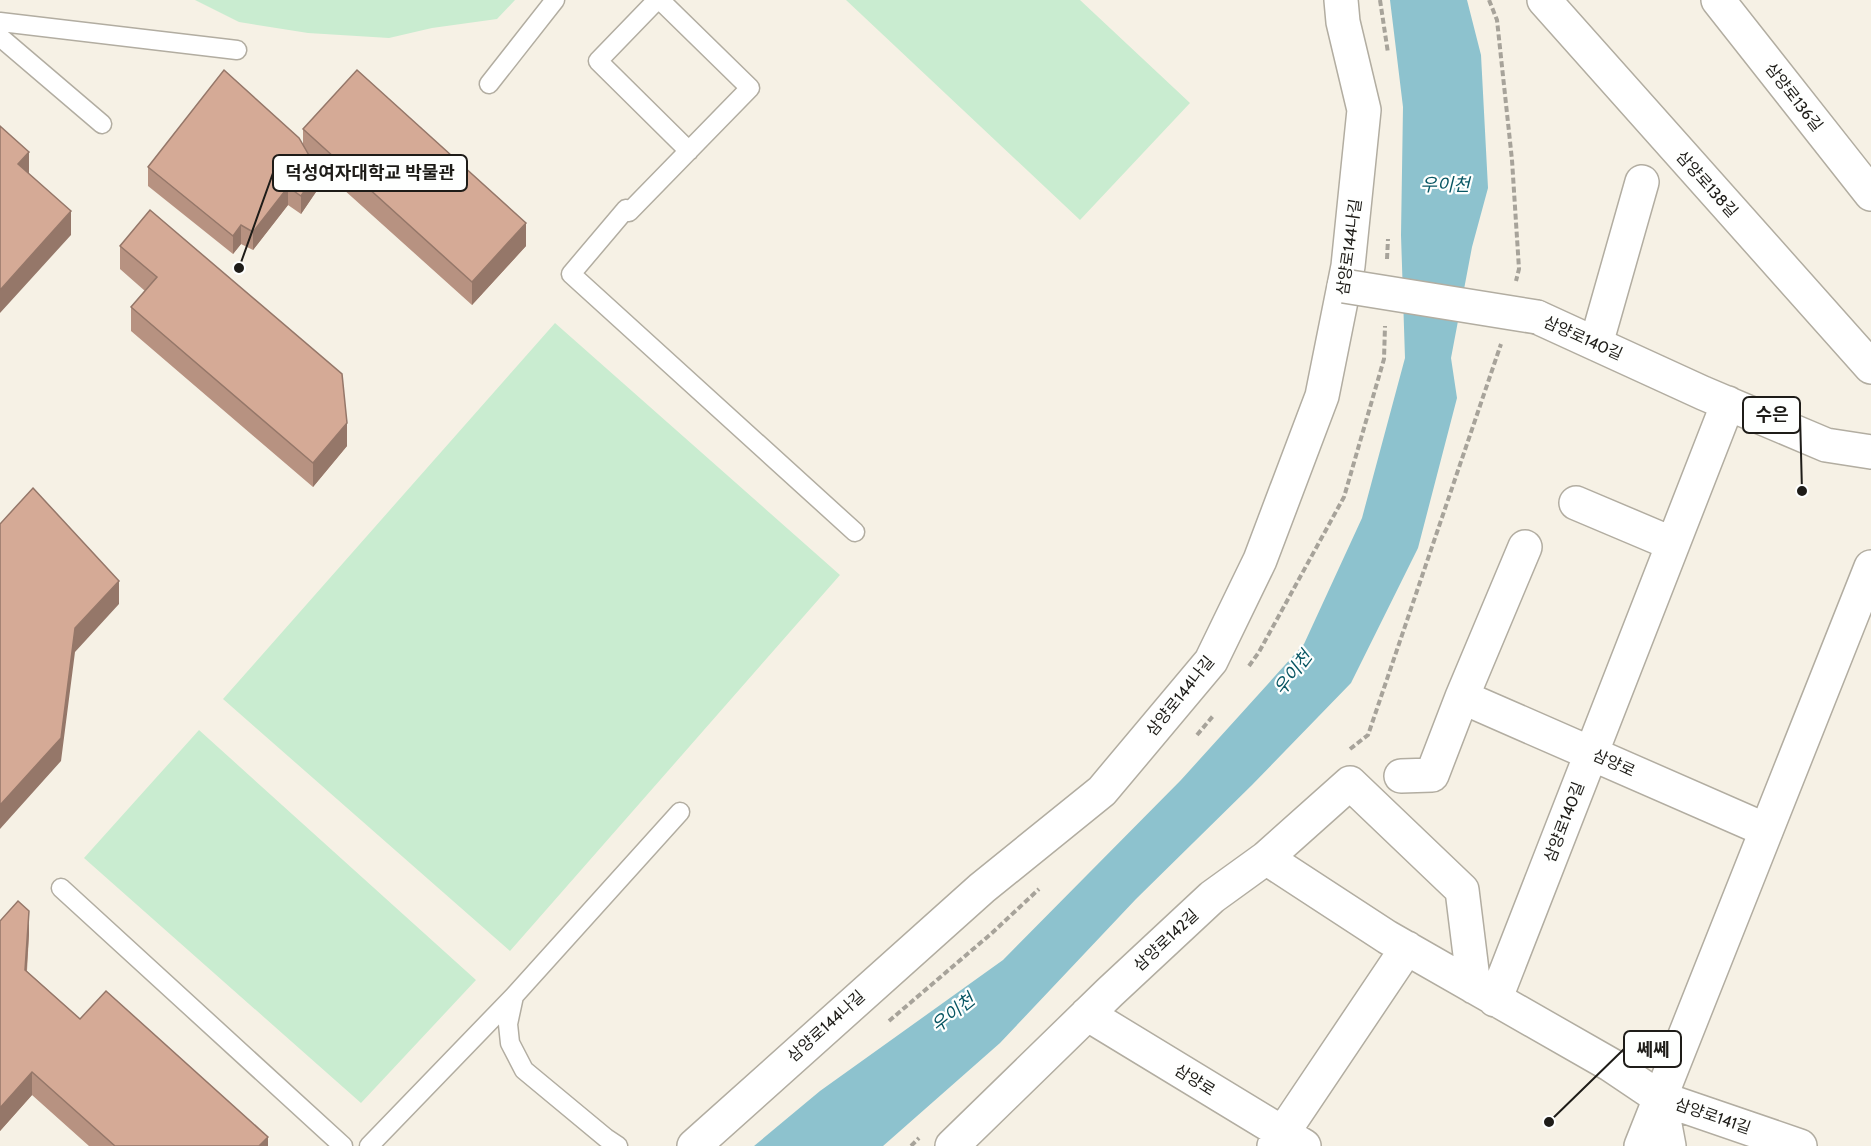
<svg xmlns="http://www.w3.org/2000/svg" width="1871" height="1146" viewBox="0 0 1871 1146" font-family="Cabin,'Noto Sans KR',sans-serif">
<rect width="100%" height="100%" fill="#f6f1e5"/>
<path fill="#c9ecd0" d="M195,0h320l-18,19 -65,9 -43,10 -81,-5 -69,-11z
M846,0h234l110,103 -110,117z
M555,323l285,252 -330,376 -287,-252z
M199,730l277,250 -115,123 -277,-245z"/>
<path fill="#8dc2ce" d="M1390,0h77l14,55 7,133 -16,59 -21,111 6,40 -39,150 -67,135 -99,102 -116,114 -136,144 -117,103h-129l66,-55 183,-131 178,-180 123,-136 58,-126 43,-160 -4,-123 2,-128z"/>
<g fill="none" stroke-linecap="round" stroke-linejoin="round">
<g stroke="#b2ada1" stroke-width="21">
<path id="lane" d="M657,0l-59,61 91,90
M0,22l237,28
M0,37l102,87
M489,84l66,-84
M626,209l-55,65 284,258
M629,212l121,-124 -90,-88
M61,888l282,258
M369,1146l145,-150
M618,1146l-12,-8 -82,-68 -14,-27 -2,-19 6,-28 166,-184"/>
</g>
<g stroke="#b2ada1" stroke-width="36">
<path id="street" d="M1544,0l327,367
M1718,0l153,194
M1537,317l166,76 123,52 45,7
M1596,344l46,-162
M1576,503l97,41
M1462,697l304,133
M1401,776l31,-1 30,-78 63,-150
M1266,858l121,79 224,128 49,33 140,48
M1495,1000l233,-597
M1087,1014l217,132
M1660,1098l9,48
M694,1146l288,-258 120,-97 109,-130 49,-101 62,-164 26,-130 16,-156 -21,-88 -2,-22
M952,1146l158,-154 102,-95 54,-39 84,-75 112,107 12,97
M1274,1146l133,-198"/>
</g>
<g stroke="#b2ada1" stroke-width="36">
<path id="secondary" d="M1641,1146l230,-579"/>
</g>
<path stroke="#a7a39a" stroke-width="4" stroke-dasharray="6 3" stroke-linecap="butt" d="M1380,0l8,53
M1489,0l8,20 15,140 7,109 -3,12
M1387,259l1,-20
M1249,666l10,-14 85,-155 40,-138 1,-33
M1197,735l16,-19
M1350,749l18,-14 133,-391
M889,1021l103,-88 47,-44
M911,1146l8,-8"/>
<use href="#lane" stroke="#fff" stroke-width="18"/>
<use href="#street" stroke="#fff" stroke-width="33"/>
<use href="#secondary" stroke="#fff" stroke-width="33"/>
<g stroke="#b2ada1" stroke-width="36" stroke-linecap="butt">
<path id="street-bridge" d="M1344,286l193,31"/>
</g>
<use href="#street-bridge" stroke="#fff" stroke-width="33"/>
</g>
<path fill="#b79281" d="M303,129l223,117 -54,59 -159,-143 5,27 -17,25 -13,-9 -35,45 -12,-6 -8,10 -85,-68v-19l155,-22z
M150,210l197,236 -34,41 -182,-156v-24l14,-16 -25,-22v-23z
M0,921l29,13 -2,37 53,48 188,127h-179l-57,-51 -32,36z"/>
<path fill="#957769" d="M29,152v23l-11,-11z
M318,171v18l-17,25v-18z
M288,187v18l-35,45v-18z
M71,211v24l-71,78v-23z
M526,223v23l-54,59v-23z
M241,225v19l-8,10v-18z
M347,423v23l-34,41v-24z
M119,581v23l-44,48 -14,109 -61,68v-24l75,-177z
M29,911v23l-4,59v-23z
M32,1072v23l-32,36v-23z
M268,1137v9h-9z"/>
<path fill="#d5aa96" stroke="#957769" stroke-width="1.5" d="M224,70l75,68 19,33 -17,25 -13,-9 -35,45 -12,-7 -8,11 -85,-69z
M357,70l169,153 -54,59 -169,-153z
M0,126l29,26 -11,12 53,47 -71,79z
M150,210l192,164 5,49 -34,40 -182,-156 26,-30 -37,-31z
M33,488l86,93 -44,47 -14,110 -61,67v-281z
M18,901l11,10 -4,59 55,49 26,-28 162,146 -9,9h-144l-83,-74 -32,36v-187z"/>
<g text-anchor="middle" dominant-baseline="central" stroke-width="4.5" stroke-linejoin="round" paint-order="stroke">
<g font-size="16" fill="#1e1c18" stroke="#fefffe">
<text transform="translate(1794 97) rotate(52)">삼양로136길</text>
<text transform="translate(1707 184) rotate(48)">삼양로138길</text>
<text transform="translate(1349 247) rotate(-82)">삼양로144나길</text>
<text transform="translate(1583 338) rotate(24)">삼양로140길</text>
<text transform="translate(1180 696) rotate(-51)">삼양로144나길</text>
<text transform="translate(1614 763) rotate(24)">삼양로</text>
<text transform="translate(1564 822) rotate(-69)">삼양로140길</text>
<text transform="translate(1166 940) rotate(-43)">삼양로142길</text>
<text transform="translate(826 1026) rotate(-42)">삼양로144나길</text>
<text transform="translate(1195 1080) rotate(32)">삼양로</text>
<text transform="translate(1713 1116) rotate(19)">삼양로141길</text>
</g>
<g font-size="18" font-style="italic" fill="#085663" stroke="#fefffe">
<text x="1445" y="185">우이천</text>
<text transform="translate(1293 673) rotate(-53)">우이천</text>
<text transform="translate(953 1013) rotate(-39)">우이천</text>
</g>
</g>
<path fill="none" stroke="#1e1c18" stroke-width="2" d="M239 268L273 173M1802 491L1800 415M1549 1122L1624 1049"/>
<g fill="#1e1c18" stroke="#fefffe" stroke-width="2">
<circle cx="239" cy="268" r="6"/>
<circle cx="1802" cy="491" r="6"/>
<circle cx="1549" cy="1122" r="6"/>
</g>
<g fill="#fefffe" stroke="#1e1c18" stroke-width="2">
<rect x="273" y="155" width="194" height="36" rx="6"/>
<rect x="1743" y="397" width="57" height="36" rx="6"/>
<rect x="1624" y="1031" width="57" height="36" rx="6"/>
</g>
<g font-size="18" text-anchor="middle" font-weight="bold" fill="#1e1c18">
<text x="370" y="179">덕성여자대학교 박물관</text>
<text x="1772" y="421">수은</text>
<text x="1653" y="1056">쎄쎄</text>
</g>
</svg>
